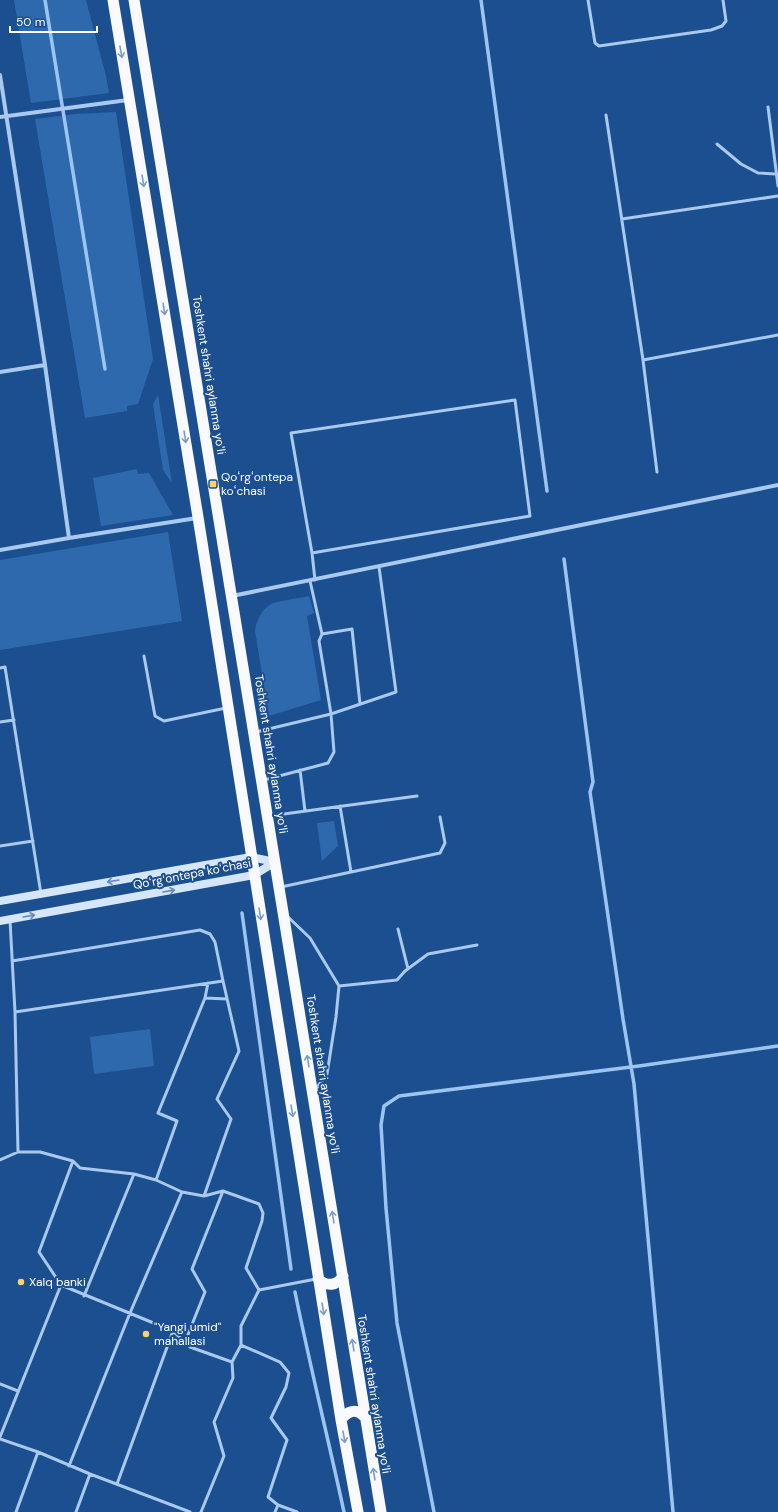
<svg xmlns="http://www.w3.org/2000/svg" width="778" height="1512" viewBox="0 0 778 1512" font-family="'DM Sans',sans-serif">
<rect width="100%" height="100%" fill="#1b4f8f"/>
<path fill="#2e69ad" d="M14,0h72l20,76 3,17 -78,10z
M116,112l37,247 -15,45 -11,2v5l-42,7 -50,-299 40,-5z
M158,395l14,88 -9,-13 -10,-66z
M137,469l1,5 11,-1 24,42 -72,11 -8,-48z
M168,532l14,89 -182,29v-90z
M309,596l5,17 -7,3 14,84 -52,16 -14,-85c1,-10 7,-22 16,-27 6,-3 30,-6 38,-8z
M334,821l4,25 -16,15 -5,-38z
M150,1029l4,37 -60,8 -4,-37z"/>
<g fill="none" stroke-linecap="round" stroke-linejoin="round">
<path stroke="#9cc4f0" stroke-width="3.5" d="M45,0l60,369
M481,0l66,491
M564,559l29,223 -3,10 33,227 11,65 39,428
M242,913l49,356
M295,1292c15,74 33,146 49,220
M434,1512l-37,-189 -11,-115 -5,-83 3,-19 15,-10 240,-30 139,-20"/>
<path stroke="#a9c9ee" stroke-width="3" d="M588,0l7,43 4,3 112,-16 11,-4 4,-5 -3,-21
M768,107l10,79
M606,115l37,245 14,112
M717,144l24,20 17,9 18,1
M622,219l156,-23
M643,360l135,-25
M312,553l218,-37 -15,-116 -224,33 21,120 3,27
M310,581l12,53
M144,656l11,60 9,5 62,-13
M0,668l5,-1 36,227
M0,722l14,-2
M256,732l75,-18 65,-22 -17,-125
M300,770l5,41
M264,780l64,-17 6,-11 -3,-38 -12,-73 3,-7 30,-5 8,75
M340,806l11,66
M269,816l148,-20
M0,846l33,-5
M281,887l159,-34 5,-10 -5,-26
M287,916l23,22 29,48 -3,31 -9,57 -12,16
M10,920l5,92 3,140
M398,929l10,40
M12,961l188,-31 10,4 5,8 8,39 16,70 -22,48 14,20 -27,77 -22,-4 -52,121 -61,153
M339,986l58,-6 8,-9 23,-17 49,-9
M205,998l22,1
M15,1012l208,-31
M0,1160l18,-8h22l33,9 7,7 54,6 22,6 26,12
M156,1180l21,-59 -19,-8 47,-115 3,-15
M204,1196l19,-5 36,13 4,9 -1,8 -16,47 13,22
M61,1285l112,46 17,16 42,15
M84,1296l50,-122
M185,1342l20,-50 -13,-23 31,-78
M241,1345l39,17 9,11 -3,14 -15,31 16,22 -19,57 10,8
M0,1384l18,7
M0,1437l61,-152 -22,-33 34,-91
M0,1439l38,13 52,22 100,38
M117,1484l56,-153
M16,1512l22,-60
M76,1512l14,-38
M201,1512l23,-56 -10,-34 19,-44 -1,-16 9,-17v-19l18,-36 57,-11
M275,1512l3,-7 19,7"/>
<path stroke="#a9c9ee" stroke-width="4" d="M0,75l45,290 24,173 -69,12
M0,117l128,-17
M0,372l45,-7
M69,538l128,-20
M232,596l546,-111"/>
<path stroke="#d6e6fa" stroke-width="8" d="M0,901l251,-44 24,5
M0,921l254,-46 21,-13"/>
<path stroke="#f8faff" stroke-width="11" d="M113,0l85,517 143,903 17,92
M134,0l247,1512
M318,1279c9,8 19,7 25,-3
M341,1420c6,-9 15,-12 23,-4"/>
</g>
<defs><path id="oneway-shaft" d="M-6 0H5M1.5-3L5.5 0L1.5 3" fill="none" stroke-width="1.6" stroke-linecap="round" stroke-linejoin="round"/></defs>
<g stroke="#7e9cc1">
<use href="#oneway-shaft" transform="translate(121 52) rotate(80)"/>
<use href="#oneway-shaft" transform="translate(143 181) rotate(81)"/>
<use href="#oneway-shaft" transform="translate(164 309) rotate(81)"/>
<use href="#oneway-shaft" transform="translate(185 437) rotate(81)"/>
<use href="#oneway-shaft" transform="translate(260 914) rotate(81)"/>
<use href="#oneway-shaft" transform="translate(308 1061) rotate(-99)"/>
<use href="#oneway-shaft" transform="translate(292 1111) rotate(81)"/>
<use href="#oneway-shaft" transform="translate(333 1217) rotate(-99)"/>
<use href="#oneway-shaft" transform="translate(323 1309) rotate(81)"/>
<use href="#oneway-shaft" transform="translate(353 1345) rotate(-99)"/>
<use href="#oneway-shaft" transform="translate(344 1437) rotate(80)"/>
<use href="#oneway-shaft" transform="translate(374 1474) rotate(-99)"/>
</g>
<g stroke="#668bba">
<use href="#oneway-shaft" transform="translate(113 881) rotate(170)"/>
<use href="#oneway-shaft" transform="translate(169 891) rotate(-10)"/>
<use href="#oneway-shaft" transform="translate(29 916) rotate(-10)"/>
</g>
<g fill="#ffd166" stroke="#1b4f8f" stroke-width="1.5">
<rect x="209" y="480" width="8" height="8" rx="2"/>
<circle cx="21" cy="1282" r="4"/>
<circle cx="146" cy="1334" r="4"/>
</g>
<g text-anchor="middle" dominant-baseline="central" stroke-width="4" stroke-linejoin="round" paint-order="stroke">
<g font-size="12" fill="#fff" stroke="#1b4f8f">
<text transform="translate(209 375) rotate(81)">Toshkent shahri aylanma yoʻli</text>
<text transform="translate(271 754) rotate(81)">Toshkent shahri aylanma yoʻli</text>
<text transform="translate(192 874) rotate(-11)">Qoʻrgʻontepa koʻchasi</text>
<text transform="translate(323 1074) rotate(81)">Toshkent shahri aylanma yoʻli</text>
<text transform="translate(374 1394) rotate(81)">Toshkent shahri aylanma yoʻli</text>
</g>
<g font-size="12" fill="#fff" stroke="#1b4f8f" text-anchor="start">
<text x="221" y="477">Qoʻrgʻontepa<tspan x="221" dy="14">koʻchasi</tspan></text>
<text x="29" y="1282">Xalq banki</text>
<text x="154" y="1327">"Yangi umid"<tspan x="154" dy="14">mahallasi</tspan></text>
</g>
</g>
<path d="M10 26v6h87v-6" fill="none" stroke="#ffffff" stroke-width="2"/>
<text x="16" y="26" font-size="12" fill="#ffffff" stroke="#1b4f8f" stroke-width="3" paint-order="stroke">50 m</text>
</svg>
